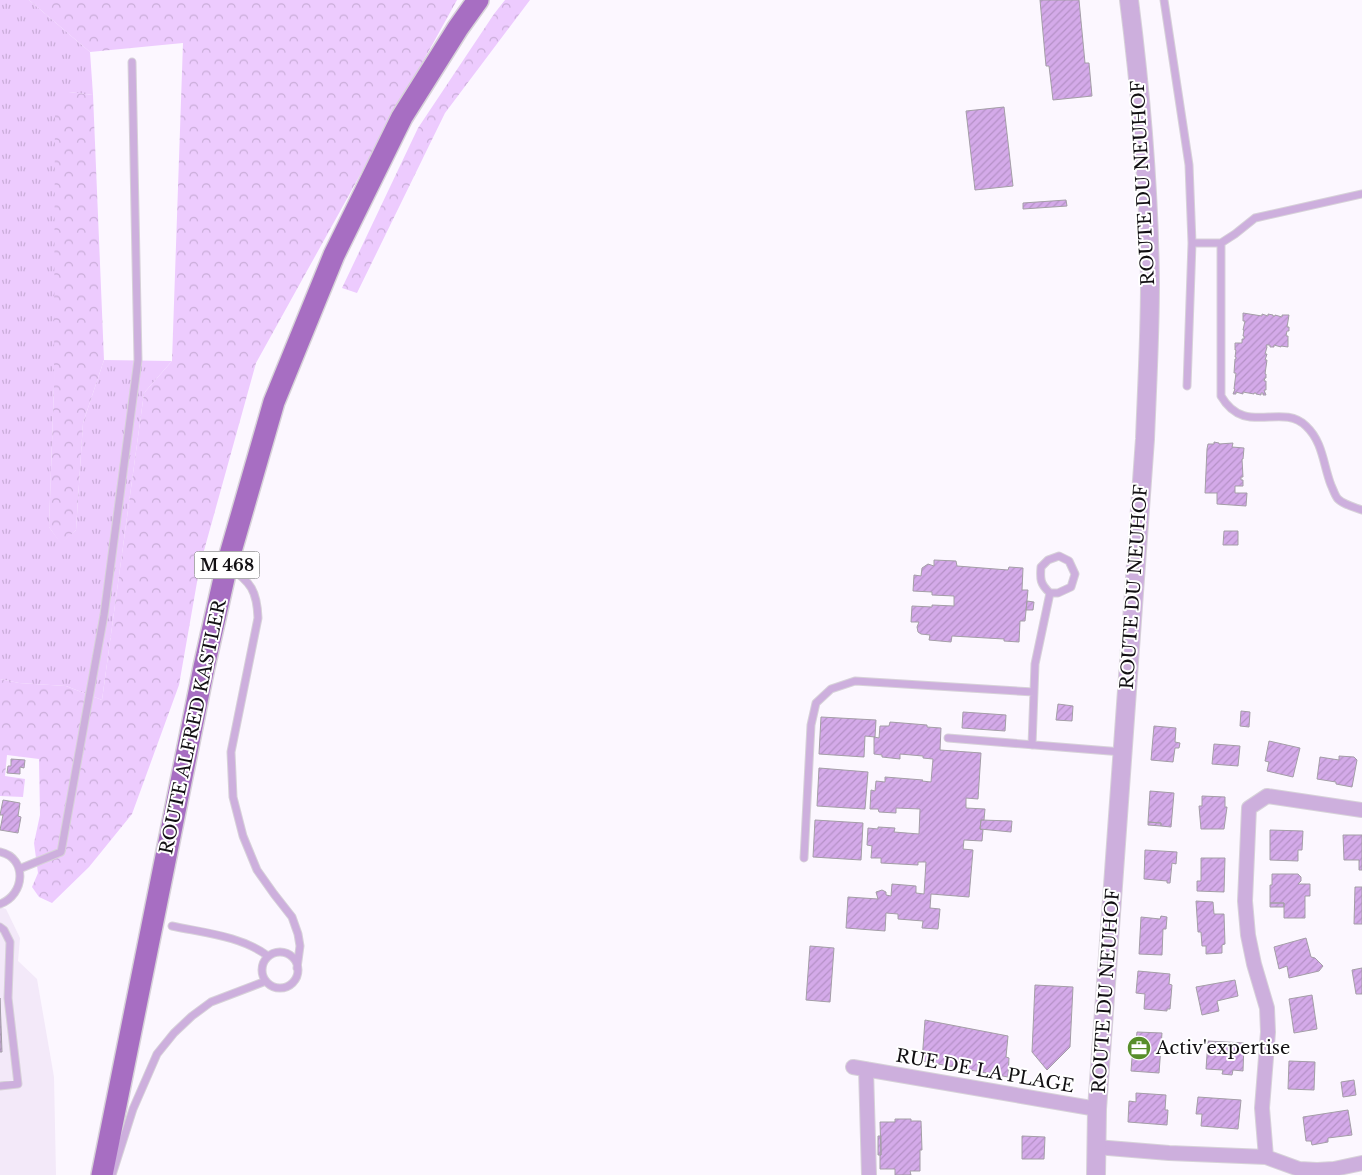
<svg xmlns="http://www.w3.org/2000/svg" width="1362" height="1175" viewBox="0 0 1362 1175" font-family="'Libre Baskerville',serif">
<defs>
<pattern id="grass-tufts" width="24" height="20" patternUnits="userSpaceOnUse" patternTransform="scale(1.25)"><rect width="24" height="20" fill="#edcbfe"/><path d="M3 7l-1-3M5 7V3M7 7l1-3M15 17l-1-3M17 17v-4M19 17l1-3" fill="none" stroke="#caadd9"/></pattern>
<pattern id="forest-crowns" width="20" height="18" patternUnits="userSpaceOnUse" patternTransform="scale(1.25)"><rect width="20" height="18" fill="#edcbfe"/><path d="M2 6a3 3 0 1 1 6 0M12 15a3 3 0 1 1 6 0" fill="none" stroke="#caadd9"/></pattern>
<pattern id="building-hatch" width="6" height="6" patternUnits="userSpaceOnUse" patternTransform="scale(1.25)"><rect width="6" height="6" fill="#d4aae9"/><path d="M-1 1l2-2M0 6l6-6M5 7l2-2" fill="none" stroke="#b591c7"/></pattern>
</defs>
<rect width="100%" height="100%" fill="#fcf7ff"/>
<path fill="#f3e9f9" d="M0,907l6,2 14,29 -2,23 19,18 17,98 2,98h-56z"/>
<path fill="url(#grass-tufts)" d="M0,0h29l61,52 3,43 -24,-3 -15,294 -5,141 12,16 15,-13 7,-107 21,-63 68,1 -28,32 -42,307 -36,-14 -47,-3 -19,-4z"/>
<path fill="url(#forest-crowns)" d="M29,0h428l-201,363 -56,202 -21,120 -47,129 -43,53 -37,36 -13,-6 -7,-10 6,-14 -4,-30 6,-28 -1,-56 -32,-4 -2,21 20,3 -2,18 -23,-1v-117l19,4 47,3 36,14 42,-307 28,-32 11,-318 -93,9z
M505,0h25l-85,113 -88,180 -15,-5 76,-160 76,-114z
M69,92l24,3 11,265 -21,63 -7,107 -15,14 -12,-17 5,-141 1,-281z"/>
<path fill="url(#building-hatch)" stroke="#a49ea7" d="M1040,0h39l6,63h4l3,33 -39,4 -4,-34h-3z
M1004,107l9,79 -38,4 -9,-79z
M1066,200l1,6 -44,3v-6z
M1243,313l19,3v-2l6,2v-2l5,1v1h2v-1l7,2v-2h7l-2,12h2v4h-2l-1,5h2v11l-7,-1v1l-7,-2v2h-4v-2h-4l1,2 -2,7h2l-2,6h2l-2,14h1v4h-1l-1,3h2v9h-2l2,5h-3v-2h-2v2l-5,-1v-1h-2v1l-11,-2v2l-7,-2v2h-3l2,-5h-1l2,-16h-2l1,-14h1v-2h-1l1,-7h-1v-7h7v-4h2v-3h-1l1,-6h-1l2,-9h-2z
M1214,442l5,1v1l14,-1 -1,4 12,1 -1,11h-1l1,18h-2v3h2v6h-8v7h12l-1,13 -29,-2v-11h-12l2,-44 1,-5h6z
M1224,531h14v14h-15z
M934,560l22,1 1,5 51,4 1,-3 14,1 -1,22h6l-3,31h-5l-1,21 -15,-1v-2l-52,-3 -1,6 -22,-2 1,-5 -9,-1 -3,-2 -1,-5 2,-5h-8l1,-16 20,1v-2l22,1v-10l-22,-1v-3l-19,-1 1,-16 7,1 1,-8 6,-4 6,2z
M1027,601l7,1 -1,8h-7z
M1058,704l15,2 -1,15 -16,-1z
M1241,711l9,1 -1,15 -9,-1z
M963,712l43,3 -1,16 -43,-3z
M821,717l55,3 -1,17 -10,-1 -1,21 -45,-3z
M890,722l37,3v2l14,1 -1,22 41,3 -3,46 -12,-1v10l19,1 -1,11h-3l-1,9 3,1 -1,11 -18,-1 -1,9 10,1 -4,47 -38,-3 -1,14 10,1 -2,20 -16,-1 1,-7 -25,-2v-5l-12,-1 -1,18 -39,-3 2,-31 30,2 -2,-7 6,-2 4,2v3l5,1 1,-12 24,2v7l8,1 2,-32h-8v3l-37,-2v-5h-10l1,-12 -5,-1 1,-17 10,1v-2l17,1 -1,4 25,2 1,-25 -24,-1v5l-17,-1 -1,-3h-8l1,-19 4,1 1,-10 9,1v-5l38,3 -1,1 9,1 2,-23 -10,-1v-2l-23,-2v5l-18,-2v-2l-8,-1v-17l5,1 1,-12h9z
M1154,726l22,2 -1,14 5,1 -1,5h-4l-2,14 -22,-2z
M1269,741l31,7 -7,29 -26,-6 2,-9 -4,-1z
M1214,744l26,2 -2,20 -26,-2z
M1339,756l15,1 3,3 -5,27 -16,-3v-2l-19,-3 3,-22 19,3z
M11,759l14,1 -1,8 -4,-1v7l-13,-1 1,-7h3z
M819,768l49,4 -3,37 -48,-3z
M1150,791l24,2 -3,34 -10,-1v-3l-13,-1z
M1202,796l23,1v10h2l-3,22h-23l-2,-23h3z
M3,800l17,3 -2,13 3,1 -3,16 -18,-3 3,-15h-3z
M815,820l48,3 -2,37 -48,-3z
M981,820l31,1 -1,11 -31,-3z
M1148,822l13,1v3l-13,-1z
M1270,830l33,1 -1,19h-4v11l-28,-1z
M1343,835h19v35h-3v-10h-15z
M1145,850l32,2 -1,12 -4,-1 -2,20h-3v-2l-23,-2z
M1201,858h24l-1,34 -27,-1v-10h4z
M1272,874h26l3,3v4l-3,3h12v12h-5v22h-21v-15h-14v-18h2z
M1355,887h7v37h-8z
M1196,901l17,1 1,12h10l1,30 -3,1v8l-16,1v-8h-4l-1,-14h-3z
M1270,903h14v4h-14z
M1161,916l6,1 -1,12h-3l-1,26 -23,-1 2,-37 19,2z
M1306,938l5,19 4,1 8,8 -4,5 -30,7 -2,-12 -8,3 -5,-22z
M810,946l24,2 -4,54 -24,-2z
M1362,968v26h-6l-4,-24z
M1138,971l32,3 -1,10 3,1 -2,24h-3v2l-23,-2 1,-15 -9,-1z
M1235,980l3,16 -21,5 2,10 -17,4 -6,-28z
M1035,985l38,2 -3,60 -23,23 -15,-18z
M1312,995l5,34 -23,4 -5,-34z
M0,998l2,54h-2z
M925,1020l83,16 -2,21 3,1 -1,19 -86,-16z
M1137,1032l25,1 -3,40 -28,-2 1,-13 2,1z
M1208,1041l36,2 -1,28 -10,-1 -1,5 -10,-1 1,-4 -17,-1z
M1289,1061l26,1 -1,28 -26,-1z
M1354,1080l2,15 -13,2 -2,-15z
M1136,1093l30,2 -1,15h3l-1,15 -39,-3 1,-21 7,1z
M1198,1097l43,3 -3,29 -37,-3 1,-12h-6z
M1348,1110l4,25 -24,3v4l-16,3 -1,-4h-5l-3,-24z
M895,1119h16v2h10l1,29h-2v21h-10l1,4h-16v-6h-15v-14h1l-1,-33h15z
M878,1136h3v19h-3z
M1022,1136l23,1 -1,22h-22z"/>
<g fill="none" stroke-linecap="round" stroke-linejoin="round">
<g stroke="#d7d2d9" stroke-width="9">
<path id="service" d="M1164,0l25,165 3,78h29l14,-9 20,-16 107,-24
M1221,243v153c24,41 60,6 85,30 17,16 17,38 25,59 2,4 4,11 7,14 6,6 16,8 24,11
M1187,386l5,-143
M229,567c22,15 28,24 29,51l-27,134 2,45 10,39 14,34 17,24 18,23 6,17 2,12 -3,22
M948,738l174,14
M1032,745l3,-81 15,-71h8l13,-6 4,-13 -6,-13 -10,-5 -11,4 -7,7c-1,12 -1,17 9,26
M0,852c28,6 25,43 0,52
M804,858l7,-133 5,-22 15,-14 24,-8 179,11
M19,869l42,-17 43,-237 34,-255 -6,-298
M172,926c33,7 69,10 96,30
M0,927l4,3 6,12 -2,56 10,86 -18,2
M262 970a18 18 0 1 1 36 0a18 18 0 1 1-36 0Z
M112,1175l21,-66 24,-55 17,-21 18,-17 19,-14 55,-21"/>
</g>
<g stroke="#d7d2d9" stroke-width="16">
<path id="minor" d="M853,1067l244,42
M866,1069l3,106
M1096,1147l73,6 97,4 33,12 18,1 17,-1 28,-6
M1266,1157l-4,-49 6,-76 -1,-24 -13,-44 -6,-29 -3,-34 4,-93 18,-12 95,14"/>
</g>
<g stroke="#d7d2d9" stroke-width="20">
<path id="tertiary" d="M1096,1175l1,-66 48,-670c2,-52 5,-104 5,-156 -1,-94 -9,-189 -21,-283"/>
</g>
<g stroke="#d7d2d9" stroke-width="24">
<path id="primary" d="M102,1175l102,-508 23,-102 47,-163 60,-147 68,-138 56,-89 20,-28"/>
</g>
<use href="#service" stroke="#cdafdd" stroke-width="7"/>
<use href="#minor" stroke="#cdafdd" stroke-width="14"/>
<use href="#tertiary" stroke="#cdafdd" stroke-width="18"/>
<use href="#primary" stroke="#a76ec2" stroke-width="21"/>
</g>
<defs>
<g id="office-disc" transform="scale(1.25)"><circle r="9.5" fill="#578e2a" stroke="#fff"/><path d="M-6-3h4V-5.5h4V-3h4V5H-6ZM-1-4.5V-3h2v-1.5ZM-6 0V1H6V0Z" fill="#fff"/></g>
</defs>
<g fill-rule="evenodd">
<use href="#office-disc" x="1139" y="1048"/>
</g>
<g text-anchor="middle" dominant-baseline="central" stroke-width="4" stroke-linejoin="round" paint-order="stroke">
<rect fill="#fff" stroke="#59585a" stroke-width="1" x="194.5" y="551.5" width="65" height="27" rx="4"/>
<g font-size="16" font-weight="bold" fill="#121013">
<text x="227" y="565">M 468</text>
</g>
<g font-size="18" fill="#121013" stroke="#fff">
<text transform="translate(1143 183) rotate(-93)">ROUTE DU NEUHOF</text>
<text transform="translate(1134 587) rotate(-86)">ROUTE DU NEUHOF</text>
<text transform="translate(193 727) rotate(-78)">ROUTE ALFRED KASTLER</text>
<text transform="translate(1106 991) rotate(-86)">ROUTE DU NEUHOF</text>
<text transform="translate(985 1071) rotate(10)">RUE DE LA PLAGE</text>
</g>
<g font-size="18" fill="#121013" stroke="#fff" text-anchor="start">
<text x="1156" y="1048">Activ'expertise</text>
</g>
</g>
</svg>
